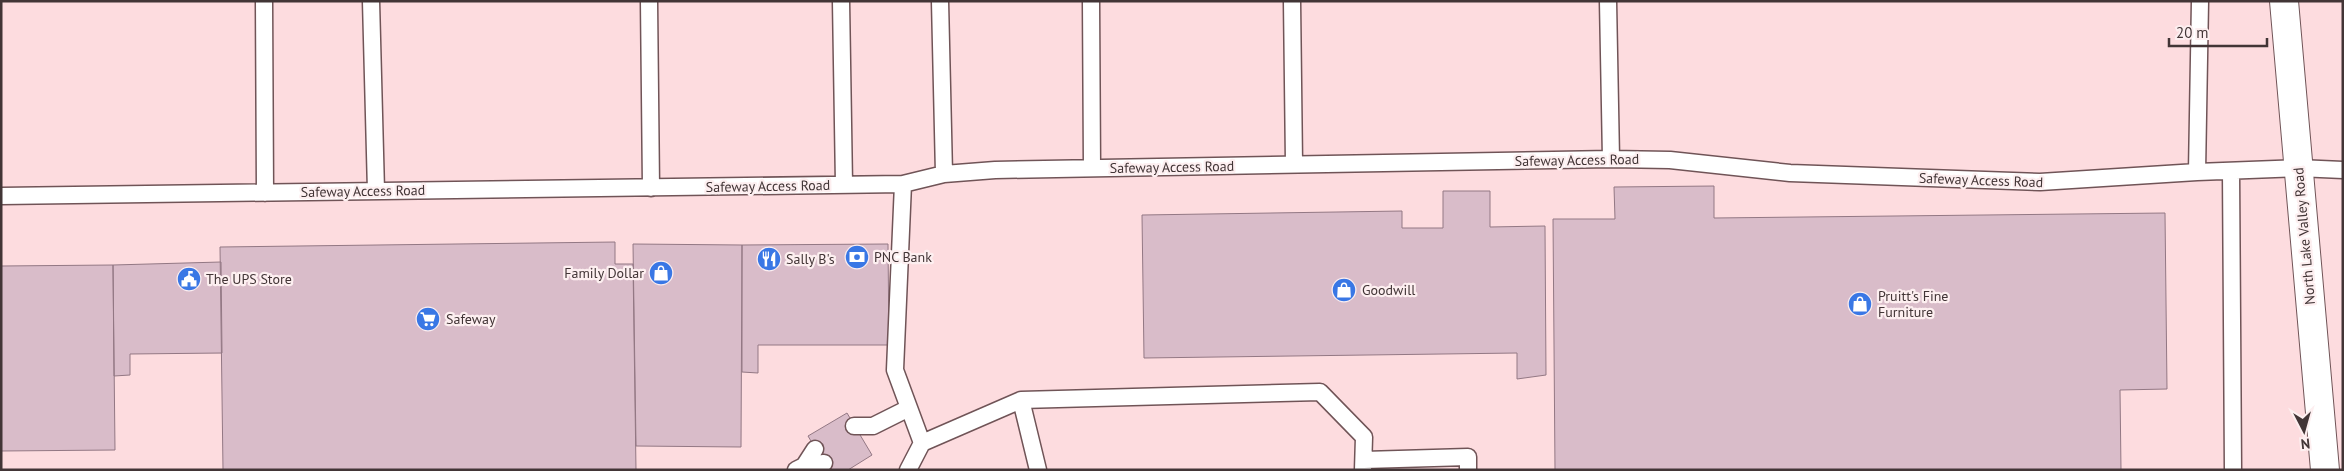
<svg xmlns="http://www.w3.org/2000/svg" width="2344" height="471" viewBox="0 0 2344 471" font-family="'PT Sans',sans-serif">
<rect width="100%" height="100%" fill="#fddcdf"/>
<path fill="#d9bcc9" stroke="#937884" d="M1714,186v32l451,-5 2,176 -47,1 1,80h-566l-2,-251h62l-1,-32z
M1443,191h47v36l55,-1 1,149 -29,4v-26l-373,5 -2,-143 260,-4v17h41z
M615,242v22h18l3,206h-413l-3,-223z
M633,244l109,1 -1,202 -105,-1z
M888,244l1,101h-131v28l-16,-1v-127z
M221,262l1,91 -92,1v21l-16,1 -1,-111z
M113,265l2,185 -114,1v-185z
M847,413l25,42 -24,15h-20l-20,-34z"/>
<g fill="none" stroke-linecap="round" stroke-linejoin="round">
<g stroke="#705457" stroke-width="19">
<path id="lane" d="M264,1l1,192
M371,1l5,190
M649,1l2,187
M841,1l3,184
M940,1l4,173
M1091,1l1,167
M1292,1l2,163
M1608,1l3,158
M2231,171l2,299
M2197,172l3,-171
M903,184l-8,186 27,73 -14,27
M1,196l902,-12 41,-10 51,-4 616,-11 59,1 120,13 250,9 157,-10 101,-4 45,2
M1021,400l17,70
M854,426h19l36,-18
M922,443l99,-43 299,-8 44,45 -1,33
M1364,460l104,-3v13
M804,466l11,-17
M796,470l8,-4 20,-3"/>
</g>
<g stroke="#705457" stroke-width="30">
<path id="secondary" d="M2284,1l41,469"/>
</g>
<use href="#lane" stroke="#fff" stroke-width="16"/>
<use href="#secondary" stroke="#fff" stroke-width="28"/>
</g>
<defs>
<g id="bank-disc" transform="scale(1.25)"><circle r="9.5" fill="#3977e5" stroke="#fdeff0"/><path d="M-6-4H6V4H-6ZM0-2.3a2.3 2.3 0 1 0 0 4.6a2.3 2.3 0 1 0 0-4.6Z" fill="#fff"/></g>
<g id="restaurant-disc" transform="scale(1.25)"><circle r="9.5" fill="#3977e5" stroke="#fdeff0"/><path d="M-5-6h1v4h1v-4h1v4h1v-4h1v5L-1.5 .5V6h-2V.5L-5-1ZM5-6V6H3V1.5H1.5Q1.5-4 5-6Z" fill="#fff"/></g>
<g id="shop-disc" transform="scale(1.25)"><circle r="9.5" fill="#3977e5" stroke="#fdeff0"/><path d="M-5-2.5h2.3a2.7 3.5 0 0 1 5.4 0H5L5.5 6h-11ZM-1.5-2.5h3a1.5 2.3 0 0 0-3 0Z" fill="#fff"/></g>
<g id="civic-disc" transform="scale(1.25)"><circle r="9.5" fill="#3977e5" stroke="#fdeff0"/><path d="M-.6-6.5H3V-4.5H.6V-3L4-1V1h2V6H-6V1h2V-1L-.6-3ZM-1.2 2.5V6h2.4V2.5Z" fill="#fff"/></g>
<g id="supermarket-disc" transform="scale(1.25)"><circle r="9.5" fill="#3977e5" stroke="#fdeff0"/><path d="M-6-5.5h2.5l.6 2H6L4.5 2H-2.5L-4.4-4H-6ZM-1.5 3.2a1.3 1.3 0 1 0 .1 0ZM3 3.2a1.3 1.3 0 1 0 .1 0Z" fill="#fff"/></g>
</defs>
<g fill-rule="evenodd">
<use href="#bank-disc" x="857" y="257"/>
<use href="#restaurant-disc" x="769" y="259"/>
<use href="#shop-disc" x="661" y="273"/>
<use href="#civic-disc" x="189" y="279"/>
<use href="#shop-disc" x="1344" y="290"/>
<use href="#shop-disc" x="1860" y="304"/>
<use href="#supermarket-disc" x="428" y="319"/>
</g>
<g text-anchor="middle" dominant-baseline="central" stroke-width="4.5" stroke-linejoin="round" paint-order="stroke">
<g font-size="14" fill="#423536" stroke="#fdeff0">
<text transform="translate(1577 160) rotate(-1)">Safeway Access Road</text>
<text transform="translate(1172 167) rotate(-1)">Safeway Access Road</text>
<text transform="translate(1981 180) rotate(2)">Safeway Access Road</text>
<text transform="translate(768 186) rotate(-1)">Safeway Access Road</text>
<text transform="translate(363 191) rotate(-1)">Safeway Access Road</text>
<text transform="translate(2304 236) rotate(-95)">North Lake Valley Road</text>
</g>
<g font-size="14" fill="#423536" stroke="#fdeff0" text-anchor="start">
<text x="874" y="257">PNC Bank</text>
<text x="786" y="259">Sally B's</text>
<text x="644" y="273" text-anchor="end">Family Dollar</text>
<text x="206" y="279">The UPS Store</text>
<text x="1362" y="290">Goodwill</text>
<text x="1878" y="296">Pruitt's Fine<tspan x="1878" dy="16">Furniture</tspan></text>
<text x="446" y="319">Safeway</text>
</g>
</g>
<rect width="2344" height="471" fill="none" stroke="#423536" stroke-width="5"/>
<g transform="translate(2304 431) rotate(174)" stroke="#fdeff0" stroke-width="4" paint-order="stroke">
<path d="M0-4L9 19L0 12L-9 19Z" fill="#423536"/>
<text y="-8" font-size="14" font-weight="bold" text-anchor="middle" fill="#423536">N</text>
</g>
<path d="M2169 38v8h98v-8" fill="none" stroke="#423536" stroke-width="2.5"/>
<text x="2176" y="38" font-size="15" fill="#423536" stroke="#fdeff0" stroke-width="4" paint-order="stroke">20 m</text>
</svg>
